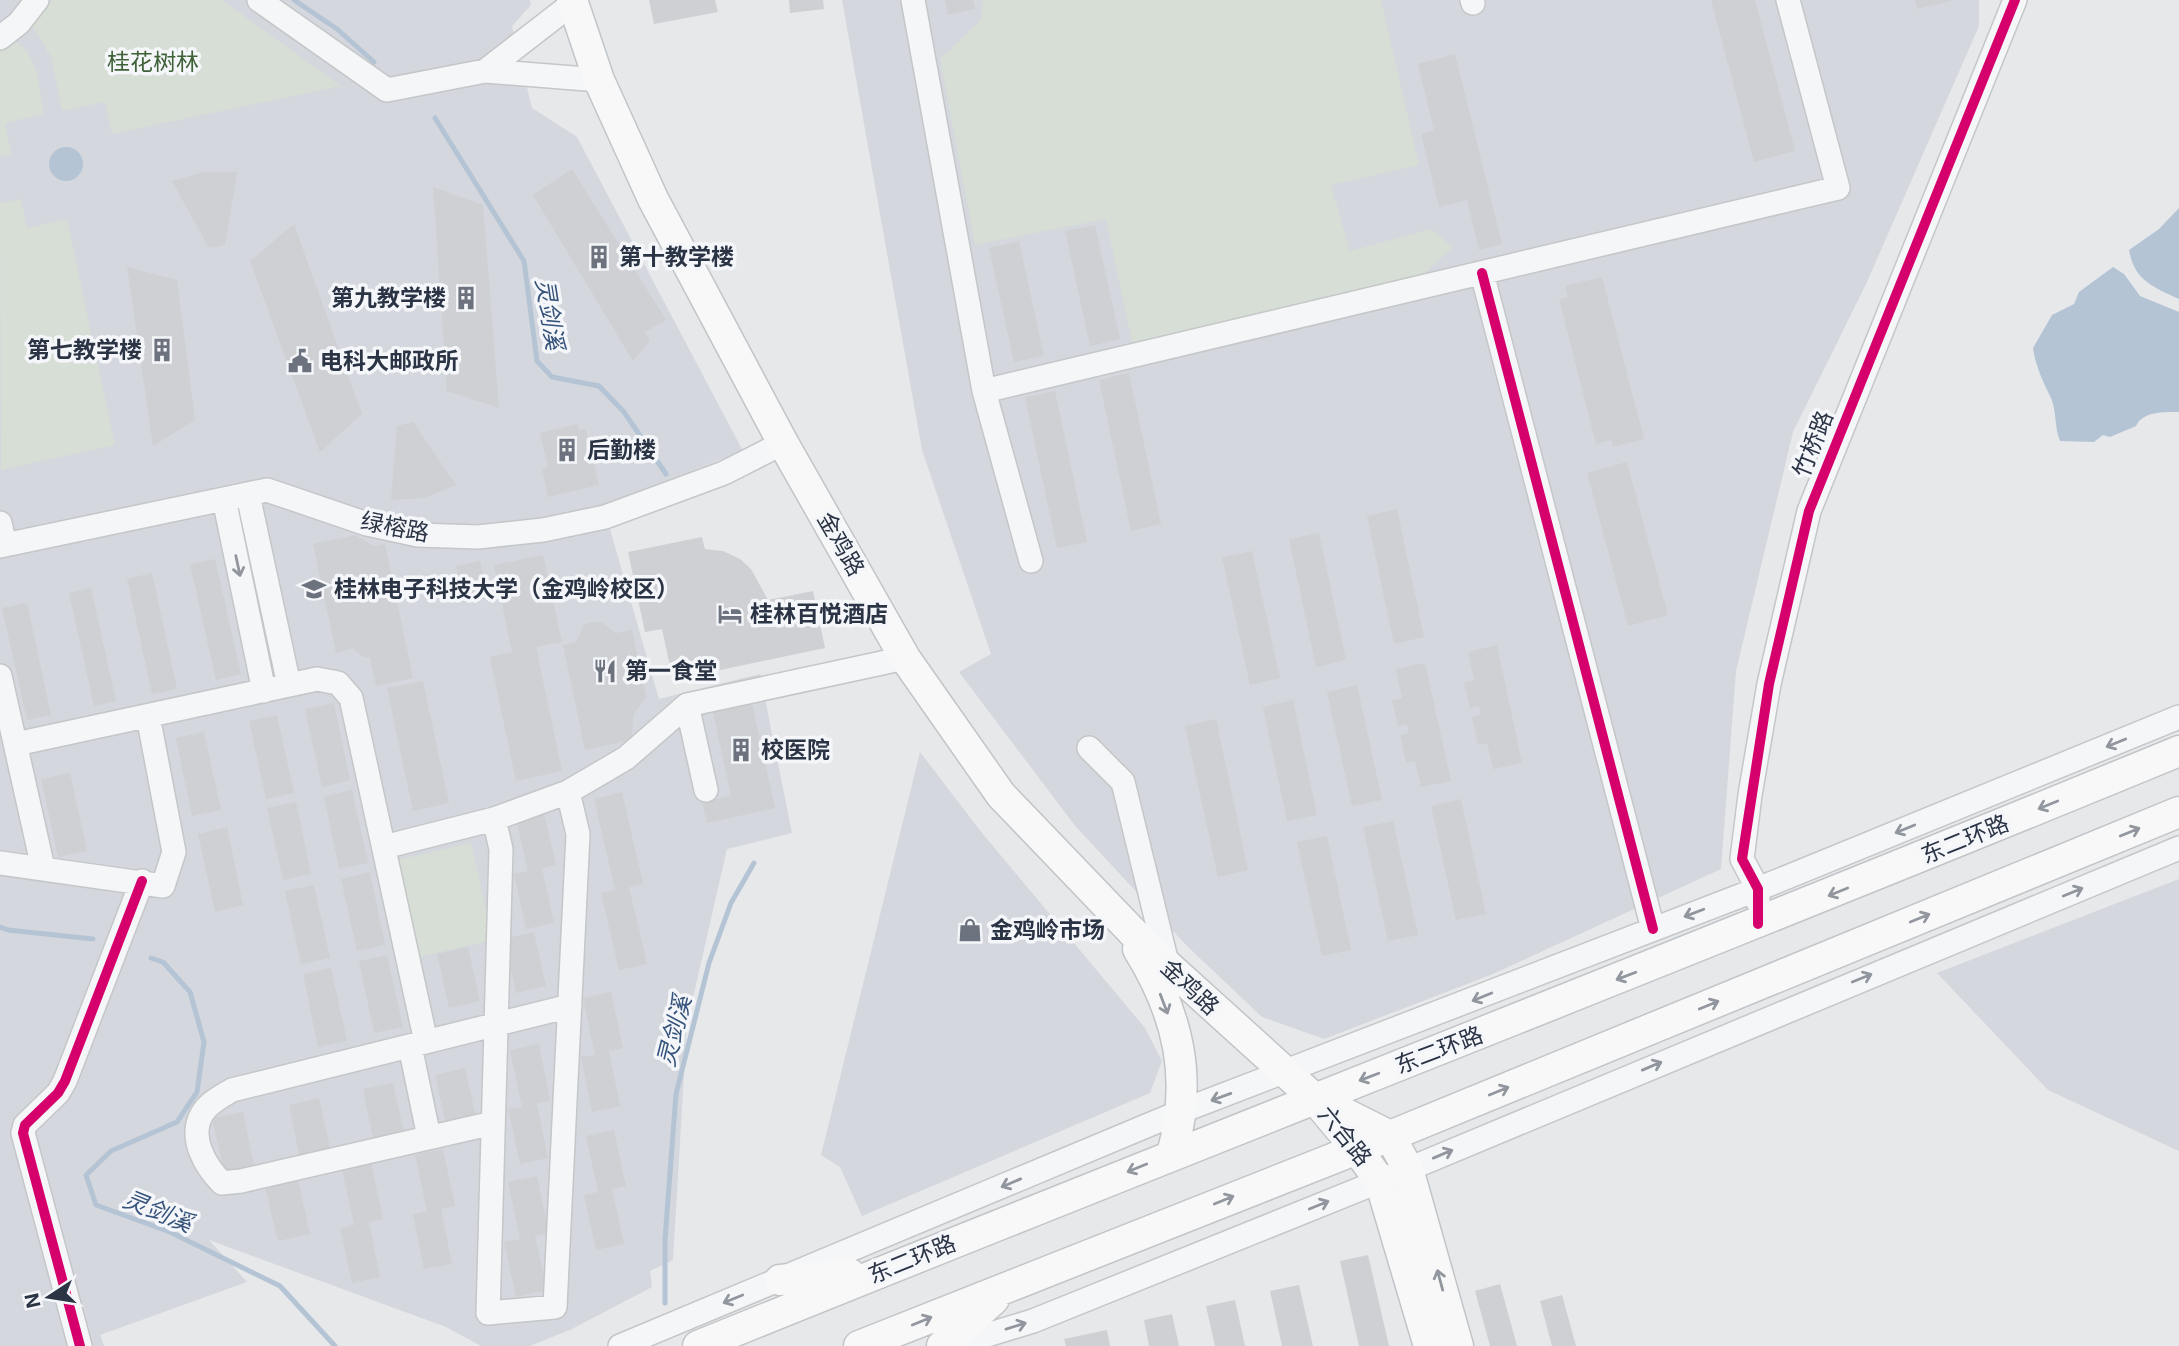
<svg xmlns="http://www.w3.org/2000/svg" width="2179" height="1346" viewBox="0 0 2179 1346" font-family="Inter,'Noto Sans SC',sans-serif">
<rect width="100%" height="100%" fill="#e6e8ea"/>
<path fill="#d4d7dd" d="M0,0h530l1,5 -19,21 20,82 45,29 166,314 -140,54 56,194 101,-25 32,159 -65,16 -40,175 -14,236 -23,11 2,16 -80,42 -42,17h-49l-35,-19 -237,-87 38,42 -147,53 4,11h-104z
M842,0h1137v26l-112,256 -74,150 -57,239 -15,198 -228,105 -169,65 -62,-22 -75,-71 -111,-119 -117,-155 32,-18 -69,-204z
M920,752l62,81 163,195 17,33 -12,32 -288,123 -22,-49 -19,-12z
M2179,879v272l-131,-61 -111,-117z"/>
<path fill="#d6ded6" d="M52,0h170l119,86 -229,48 -7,-32 -43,9 -11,-54 -19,-31z
M983,0h398l38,165 -88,20 19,66 81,-22 22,18 -32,29 -288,71 -27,-128 -131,26 -35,-186 41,-39z
M13,40c26,13 26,48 31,74l-39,9 6,31 -11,3v-107z
M21,199l6,29 40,-9 48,226 -114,25 -1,-267z
M471,843l22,97 -74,17 -22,-97z"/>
<path fill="#b4c4d5" d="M49 164a17 17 0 1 1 34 0a17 17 0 1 1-34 0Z
M2179,208v91c-26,-12 -45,-19 -50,-49l30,-21z
M2113,267l11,7 16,22 39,16v100c-15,0 -36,-1 -43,14l-26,11 -7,-2 -9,7 -34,-1c-6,-14 -3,-32 -10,-45 -7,-14 -15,-32 -17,-48l19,-33 22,-11 5,-12z"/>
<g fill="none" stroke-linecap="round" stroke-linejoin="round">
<path stroke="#b4c4d5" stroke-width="5" d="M294,0l43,29 37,33
M435,118l89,143 13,100 15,16 47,9 25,26 42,62
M0,927l8,3 85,9
M151,958l12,4 27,30 14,50 -7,50 -20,30 -66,29 -25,24 10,30 74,27 110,54 55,60
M665,1303v-64l11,-145 33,-131 22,-60 23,-40"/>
</g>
<path fill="#ced0d3" d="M649,0h66l3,12 -64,12z
M789,0h34l1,9 -34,4z
M945,0h28l2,9 -27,6z
M1711,0h44l40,151 -41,11z
M1915,0h36v1l-34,8z
M1455,54l47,190 -23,6 -12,-50 -28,7 -18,-73 13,-4 -16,-66z
M572,169l94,151 -21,12 5,9 -17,20 -100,-166z
M204,172h33l-12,73 -16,3 -37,-67z
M433,187l50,18 16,203 -52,-17z
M294,224l68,190 -42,38 -70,-191z
M1095,225l25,114 -30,7 -25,-115z
M1019,241l25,115 -30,6 -25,-114z
M127,267l50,13 18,140 -42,26z
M1602,277l42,162 -31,8 -2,-7 -15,4 -37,-145 9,-2 -3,-11z
M1129,373l32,151 -30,7 -32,-151z
M1055,391l32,151 -30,6 -32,-151z
M413,422l43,63 -32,13 -33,2 6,-74z
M577,424l2,6 7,-1 13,56 -51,12 -6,-28 6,-2 -8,-34z
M1627,462l41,153 -40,11 -41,-153z
M1397,509l27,128 -30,7 -27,-128z
M1319,533l27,127 -30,7 -27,-128z
M355,535l19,11 11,-2 28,134 -37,8 -6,-28 -8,-2 -10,-8 -16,5 -23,-109z
M702,537l3,12 18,2 17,8 11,10 17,31 45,-9 12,57 -152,32 -11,-51 -17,3 -17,-80z
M1252,551l28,127 -30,7 -28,-128z
M543,555l19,87 -26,5 26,124 -46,10 -26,-124 22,-5 -18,-87z
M215,559l26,115 -25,6 -26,-116z
M480,561l8,37 -25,5 -7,-37z
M152,573l25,116 -25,5 -25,-115z
M91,588l25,113 -22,5 -25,-113z
M27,603l24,112 -24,5 -25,-112z
M591,622h10l15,11 16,-3 14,67 -12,17 -3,26 -46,10 -22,-105 13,-3 8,-17z
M1497,645l25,118 -29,6 -6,-26 -9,2 -6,-28 9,-2 -2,-9 -9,2 -6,-25 10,-3 -6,-28z
M1425,663l26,118 -30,6 -6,-26 -9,2 -6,-28 9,-2 -2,-9 -9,2 -6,-26 10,-2 -6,-29z
M423,681l26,122 -36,8 -26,-123z
M1357,685l25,115 -30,6 -25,-114z
M750,695l25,113 -68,15 -5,-21 29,-6 -20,-93z
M1293,700l24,115 -30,6 -24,-114z
M334,703l16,77 -28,7 -17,-78z
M277,715l17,78 -28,6 -17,-78z
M1216,719l32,151 -30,7 -33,-151z
M204,732l17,78 -29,6 -16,-78z
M70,773l17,78 -29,6 -17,-78z
M352,790l16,73 -29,6 -15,-73z
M622,792l21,92 -14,3 18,77 -28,6 -18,-77 14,-3 -21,-91z
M1461,799l25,115 -30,6 -25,-114z
M296,802l15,72 -28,6 -16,-72z
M543,809l13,56 -14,3 12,55 -28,6 -12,-55 14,-3 -13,-56z
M1393,821l25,114 -30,6 -25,-114z
M227,827l16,78 -28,7 -17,-78z
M1327,836l24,114 -29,6 -25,-114z
M370,872l15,73 -28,6 -16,-72z
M314,885l16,73 -29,6 -16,-73z
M534,932l12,54 -30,7 -12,-54z
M468,947l12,54 -31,7 -12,-54z
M387,955l16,72 -29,6 -15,-72z
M331,968l16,73 -29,6 -15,-73z
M611,992l12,56 -14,3 11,55 -28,6 -11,-55 14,-2 -12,-57z
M539,1044l11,57 -13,2 11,55 -28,6 -12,-55 14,-2 -12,-57z
M465,1068l12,54 -30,7 -12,-54z
M393,1083l12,54 -31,6 -11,-54z
M319,1098l12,54 -31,7 -11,-54z
M243,1112l11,54 -30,6 -12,-54z
M614,1130l12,56 -14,3 12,55 -28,6 -12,-55 14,-3 -12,-56z
M443,1149l12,57 -14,3 11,55 -28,5 -11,-55 14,-3 -12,-56z
M371,1163l12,56 -14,3 11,55 -28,6 -12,-55 14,-3 -12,-56z
M537,1176l12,57 -14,3 12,54 -31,7 -12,-55 16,-3 -12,-57z
M298,1180l12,54 -32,7 -13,-54z
M1368,1255l21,91h-30l-19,-85z
M1500,1284l17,62h-27l-15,-55z
M1299,1285l14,61h-31l-12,-55z
M1562,1295l14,51h-24l-12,-45z
M1235,1300l10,46h-30l-9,-40z
M1172,1314l7,32h-30l-5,-26z
M1107,1330l3,16h-44l-2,-7z"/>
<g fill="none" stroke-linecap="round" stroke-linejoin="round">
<g stroke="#c4c6c8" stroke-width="26">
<path id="minor" d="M259,0l128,90 98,-19 114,9
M913,0l71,391 47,170
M1472,0l1,3
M0,38l19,-15 18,-23
M485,71l88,-68
M1482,273l171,656
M984,391l854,-203 -50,-188
M248,495l41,190
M224,499l40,192
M0,523l5,22
M0,546l267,-56 100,34 51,11 60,2 65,-7 62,-13 119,-44 59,-30
M0,676l43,192
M687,705l19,85
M16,744l301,-65 21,4 13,15 75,344
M1089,748l34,34 45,185
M494,819l7,30 -13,464 67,-6 23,-473 -10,-42
M384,847l110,-28 74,-27 58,-34 61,-53 218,-47
M0,863l163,23 11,-34 -26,-136
M1758,902v-13l-16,-30 8,-64 19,-111 40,-173 206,-511
M410,1046l19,91
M493,1123l-252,58 -19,2c-16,-16 -34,-45 -20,-69 6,-11 20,-18 30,-24l338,-84
M80,1346l-57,-213 2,-8 33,-32 7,-12 77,-200
M620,1346l562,-235 576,-222 421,-172
M951,1346l82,-25 347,-140 799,-333"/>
</g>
<g stroke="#c2c5c8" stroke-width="33">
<path id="major" d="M572,0l27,80 54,119 130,244 122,215 96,137 144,150 169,153 42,50 24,33 49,165
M1138,949c41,66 55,130 34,205
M1324,1103l66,33 18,33 50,177
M780,1280l70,-6
M698,1346c493,-200 989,-392 1481,-595
M859,1346l531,-210 789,-324
M942,1346l52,-47"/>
</g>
<use href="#minor" stroke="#f5f6f7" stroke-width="23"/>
<use href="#major" stroke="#f8f8f8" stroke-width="30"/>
<g stroke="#f4f6f9" stroke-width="15">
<path id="cycleway" d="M1482,273l171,656
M1758,924v-35l-16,-30 27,-175 40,-173 206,-511
M80,1346l-57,-213 2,-8 33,-32 7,-12 77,-200"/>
</g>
<use href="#cycleway" stroke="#d6006c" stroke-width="10"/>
</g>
<defs><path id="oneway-shaft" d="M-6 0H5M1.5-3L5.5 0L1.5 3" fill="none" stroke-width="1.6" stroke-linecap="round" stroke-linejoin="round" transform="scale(1.75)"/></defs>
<g stroke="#90959e">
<use href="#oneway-shaft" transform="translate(238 566) rotate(78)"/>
<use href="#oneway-shaft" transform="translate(2116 743) rotate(158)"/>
<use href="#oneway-shaft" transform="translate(1905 829) rotate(158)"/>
<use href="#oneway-shaft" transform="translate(2073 892) rotate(-22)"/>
<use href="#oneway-shaft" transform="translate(1694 913) rotate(159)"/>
<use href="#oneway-shaft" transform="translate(1862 978) rotate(-22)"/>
<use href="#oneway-shaft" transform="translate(1482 997) rotate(158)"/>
<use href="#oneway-shaft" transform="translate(1652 1066) rotate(-23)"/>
<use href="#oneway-shaft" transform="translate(1221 1097) rotate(160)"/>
<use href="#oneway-shaft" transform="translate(1443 1154) rotate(-23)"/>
<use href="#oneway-shaft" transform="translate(1011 1183) rotate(157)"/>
<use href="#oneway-shaft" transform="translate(1319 1205) rotate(-22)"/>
<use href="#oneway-shaft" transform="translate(733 1299) rotate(158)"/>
<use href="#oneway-shaft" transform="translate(1016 1326) rotate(-17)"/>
</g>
<g stroke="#92969e">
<use href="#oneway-shaft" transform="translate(2048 805) rotate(158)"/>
<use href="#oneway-shaft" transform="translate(2130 832) rotate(-22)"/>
<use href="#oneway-shaft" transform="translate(1838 892) rotate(158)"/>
<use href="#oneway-shaft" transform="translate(1920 918) rotate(-22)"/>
<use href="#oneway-shaft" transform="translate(1626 976) rotate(159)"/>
<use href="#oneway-shaft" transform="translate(1164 1004) rotate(69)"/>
<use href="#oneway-shaft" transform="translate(1709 1005) rotate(-22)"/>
<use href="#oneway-shaft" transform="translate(1369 1077) rotate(159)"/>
<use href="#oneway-shaft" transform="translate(1499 1091) rotate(-22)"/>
<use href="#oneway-shaft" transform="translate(1137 1168) rotate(158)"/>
<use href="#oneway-shaft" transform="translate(1224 1200) rotate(-22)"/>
<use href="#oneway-shaft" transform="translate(1440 1280) rotate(-105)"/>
<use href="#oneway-shaft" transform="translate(922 1321) rotate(-22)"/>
</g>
<defs>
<g id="building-bare" transform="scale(1.89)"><path d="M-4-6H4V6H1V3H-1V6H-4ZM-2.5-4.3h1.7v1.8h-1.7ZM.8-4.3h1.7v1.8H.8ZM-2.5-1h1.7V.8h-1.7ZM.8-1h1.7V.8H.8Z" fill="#6c737f" stroke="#f4f6f9" stroke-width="2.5" paint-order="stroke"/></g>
<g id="civic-bare" transform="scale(1.89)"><path d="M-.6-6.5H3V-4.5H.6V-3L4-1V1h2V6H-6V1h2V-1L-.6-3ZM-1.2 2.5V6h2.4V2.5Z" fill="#6c737f" stroke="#f4f6f9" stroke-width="2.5" paint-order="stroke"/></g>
<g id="university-bare" transform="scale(1.89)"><path d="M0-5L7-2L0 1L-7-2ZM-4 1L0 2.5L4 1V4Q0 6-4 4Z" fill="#6c737f" stroke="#f4f6f9" stroke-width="2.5" paint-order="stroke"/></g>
<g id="hotel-bare" transform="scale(1.89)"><path d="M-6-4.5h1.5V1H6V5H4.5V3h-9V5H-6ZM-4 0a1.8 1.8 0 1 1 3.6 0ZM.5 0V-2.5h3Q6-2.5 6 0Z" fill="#6c737f" stroke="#f4f6f9" stroke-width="2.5" paint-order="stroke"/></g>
<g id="restaurant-bare" transform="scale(1.89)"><path d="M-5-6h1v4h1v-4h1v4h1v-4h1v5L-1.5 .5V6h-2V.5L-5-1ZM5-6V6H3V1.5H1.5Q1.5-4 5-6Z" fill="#6c737f" stroke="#f4f6f9" stroke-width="2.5" paint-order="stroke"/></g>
<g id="shop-bare" transform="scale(1.89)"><path d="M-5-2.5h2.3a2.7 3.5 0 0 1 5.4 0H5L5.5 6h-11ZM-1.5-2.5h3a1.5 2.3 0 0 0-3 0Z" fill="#6c737f" stroke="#f4f6f9" stroke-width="2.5" paint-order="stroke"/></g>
</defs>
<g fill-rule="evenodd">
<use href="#building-bare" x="599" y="257"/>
<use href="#building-bare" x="466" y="298"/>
<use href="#building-bare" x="162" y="350"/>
<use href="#civic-bare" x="300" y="361"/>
<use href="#building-bare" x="567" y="450"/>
<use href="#university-bare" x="314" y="589"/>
<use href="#hotel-bare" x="730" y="614"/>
<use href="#restaurant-bare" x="605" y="671"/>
<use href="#building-bare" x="741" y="750"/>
<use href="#shop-bare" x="970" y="930"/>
</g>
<g text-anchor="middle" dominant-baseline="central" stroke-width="7" stroke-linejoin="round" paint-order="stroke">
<g font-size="23" fill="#3f6138" stroke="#f4f6f9">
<text x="153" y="62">桂花树林</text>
</g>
<g font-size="23" font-weight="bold" fill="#2b3445" stroke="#f4f6f9" text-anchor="start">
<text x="619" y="257">第十教学楼</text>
<text x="446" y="298" text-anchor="end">第九教学楼</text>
<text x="142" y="350" text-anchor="end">第七教学楼</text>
<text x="320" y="361">电科大邮政所</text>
<text x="587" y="450">后勤楼</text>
<text x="334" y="589">桂林电子科技大学（金鸡岭校区）</text>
<text x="750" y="614">桂林百悦酒店</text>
<text x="625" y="671">第一食堂</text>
<text x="761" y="750">校医院</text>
<text x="990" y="930">金鸡岭市场</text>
</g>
<g font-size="23" fill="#2b3445" stroke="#f4f6f9">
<text transform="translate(1813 444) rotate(-68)">竹桥路</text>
<text transform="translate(395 527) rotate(11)">绿榕路</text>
<text transform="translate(841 544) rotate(60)">金鸡路</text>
<text transform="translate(1965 839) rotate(-22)">东二环路</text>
<text transform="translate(1190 987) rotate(43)">金鸡路</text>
<text transform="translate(1439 1050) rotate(-21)">东二环路</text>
<text transform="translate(1345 1136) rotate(51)">六合路</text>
<text transform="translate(912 1259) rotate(-22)">东二环路</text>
</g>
<g font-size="24" font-style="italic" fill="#34527a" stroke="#f4f6f9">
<text transform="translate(550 314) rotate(81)">灵剑溪</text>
<text transform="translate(674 1031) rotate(-76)">灵剑溪</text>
<text transform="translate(158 1211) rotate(22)">灵剑溪</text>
</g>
</g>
<g transform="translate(49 1297) rotate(258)" stroke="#f4f6f9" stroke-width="5" paint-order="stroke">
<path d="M0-5L12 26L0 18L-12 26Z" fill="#2b3445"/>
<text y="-10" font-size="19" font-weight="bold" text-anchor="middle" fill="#2b3445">N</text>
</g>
</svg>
